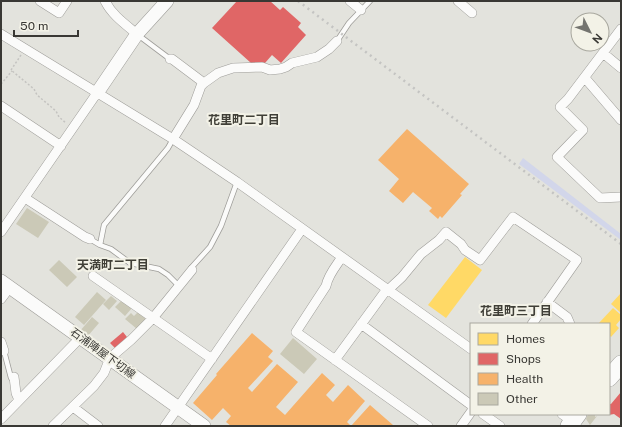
<svg xmlns="http://www.w3.org/2000/svg" width="622" height="427" viewBox="0 0 622 427" font-family="'Public Sans','Noto Sans JP',sans-serif">
<rect width="100%" height="100%" fill="#e3e3dd"/>
<path fill="#d2d6ea" d="M523,158l98,76v6l-102,-76z"/>
<path fill="#ffd966" d="M465,257l17,13 -36,48 -18,-13z
M621,293v20l-10,-9z
M613,308l8,7v4l-5,6 3,3 -8,9 -2,-2v-11h-11z"/>
<path fill="#e06666" d="M237,1h33l10,9 3,-3 18,16 -3,4 8,8 -25,28 -9,-8 -7,8h-14l-39,-35z
M123,332l4,5 -12,11 -5,-5z
M621,392v27l-7,-5 -5,1v-11h2z"/>
<path fill="#f6b26b" d="M407,129l62,55 -9,10 2,1 -20,23 -2,-2 -2,3 -9,-8 3,-3 -19,-16 -10,11 -14,-12 10,-12 -21,-19z
M252,333l21,18 -5,6 5,4 -25,27 4,4 25,-28 21,18 -22,25 9,8 37,-42 13,12 -9,10 7,7 15,-17 17,16 -18,21 4,4 19,-21 23,20 -1,1h-161l-5,-4 5,-6 -8,-8 -11,12 -19,-17 24,-28 -1,-1z"/>
<path fill="#cbc9b7" d="M27,208l22,14 -11,16 -22,-14z
M59,260l18,17 -10,10 -18,-17z
M97,292l9,8 -22,25 -9,-8z
M111,296l6,5 -8,9 -6,-6z
M123,299l9,9 -7,8 -10,-9z
M138,312l8,7 -9,10 -12,-10 6,-6 3,3z
M92,317l7,6 -12,14 -7,-6z
M293,338l24,21 -13,15 -24,-20z
M588,414h7v3l2,-1 -7,9 -4,-6z"/>
<g fill="none" stroke-linecap="round" stroke-linejoin="round">
<g stroke="#9e9d99" stroke-width="6">
<path id="lane" d="M138,35l32,24
M337,41l12,-18 21,-22
M90,239l10,6 11,4 19,14 29,6 9,6 11,11
M100,245l4,-20 64,-77 5,-9
M192,270l-1,-2 19,-21 11,-21 16,-44
M4,351l7,27h1"/>
</g>
<g stroke="#9e9d99" stroke-width="10">
<path id="street" d="M40,1l19,12 8,-12
M105,1c7,14 20,23 32,33
M350,1l11,9
M458,1l14,12
M621,29l-53,70 -8,8 23,23 -26,27 43,41 21,-1
M1,34l172,105 64,43 234,167
M603,53l18,15
M170,59h2l32,24 14,-10 15,-5 29,-1 8,3 10,-1 6,-2 6,-4 25,-6 12,-8 8,-8
M585,78l36,42
M1,106l60,40
M173,139l21,-34 7,-19 3,-3
M25,198l60,39 5,2
M1,232l96,-139
M342,257c-6,9 -14,18 -16,29l-30,46 132,94
M93,276l119,83
M388,290l14,-13 19,-23 18,-14 7,-8 15,12 4,6 15,10 33,-43 64,43 -45,64
M1,299l9,-12
M547,302l20,15 3,7
M361,324l110,81
M1,342l3,9
M335,360l52,-71
M14,377l2,16 3,7
M73,407l25,19
M483,414l17,12
M562,414l14,10
M1,419l80,-82
M53,426l41,-40 10,-13 6,-15 21,-18 22,-22 39,-48
M165,426l137,-197
M461,426l10,-14"/>
</g>
<g stroke="#9e9d99" stroke-width="14">
<path id="secondary" d="M97,93l40,-59 30,-33
M1,281l203,145"/>
</g>
<g stroke="#9e9d99" stroke-width="18">
<path id="highway" d="M609,378l12,-14
M569,426l9,-12"/>
</g>
<path stroke="#c4c3c0" stroke-width="1.5" stroke-dasharray="2 2" stroke-linecap="butt" d="M21,55l-10,15 23,19 3,6 19,16 3,6 7,6
M1,84l11,-13"/>
<use href="#lane" stroke="#fbfbfa" stroke-width="4.5"/>
<use href="#street" stroke="#fbfbfa" stroke-width="9"/>
<use href="#secondary" stroke="#fbfbfa" stroke-width="13"/>
<use href="#highway" stroke="#fbfbfa" stroke-width="17"/>
<path stroke="#c4c4c2" stroke-width="2.5" stroke-dasharray="2 4" stroke-linecap="butt" d="M298,1l323,243"/>
</g>
<g text-anchor="middle" dominant-baseline="central" stroke-width="4" stroke-linejoin="round" paint-order="stroke">
<g font-size="11" fill="#393834" stroke="#f3f2e7">
<text transform="translate(103 353) rotate(36)">石浦陣屋下切線</text>
</g>
<g font-size="12" font-weight="bold" fill="#403f37" stroke="#f3f2e7">
<text x="244" y="120">花里町二丁目</text>
<text x="113" y="265">天満町二丁目</text>
<text x="516" y="311">花里町三丁目</text>
</g>
</g>
<rect width="622" height="427" fill="none" stroke="#393834" stroke-width="4"/>
<rect x="470" y="323" width="140" height="92" fill="#f3f2e7" stroke="#a9a89f"/>
<rect x="478" y="333" width="20" height="12" fill="#ffd966" stroke="#a9a89f"/>
<text x="506" y="343" font-size="12" fill="#393834">Homes</text>
<rect x="478" y="353" width="20" height="12" fill="#e06666" stroke="#a9a89f"/>
<text x="506" y="363" font-size="12" fill="#393834">Shops</text>
<rect x="478" y="373" width="20" height="12" fill="#f6b26b" stroke="#a9a89f"/>
<text x="506" y="383" font-size="12" fill="#393834">Health</text>
<rect x="478" y="393" width="20" height="12" fill="#cbc9b7" stroke="#a9a89f"/>
<text x="506" y="403" font-size="12" fill="#393834">Other</text>
<g transform="translate(590 32) rotate(132)"><circle r="19" fill="#f3f2e7" stroke="#a9a89f"/>
<path d="M0-3L7 15L0 10L-7 15Z" fill="#74746f"/>
<text y="-6" font-size="11" font-weight="bold" text-anchor="middle" fill="#393834">N</text>
</g>
<path d="M14 30v6h64v-6" fill="none" stroke="#393834" stroke-width="2"/>
<text x="20" y="30" font-size="12" fill="#393834" stroke="#f3f2e7" stroke-width="3" paint-order="stroke">50 m</text>
</svg>
